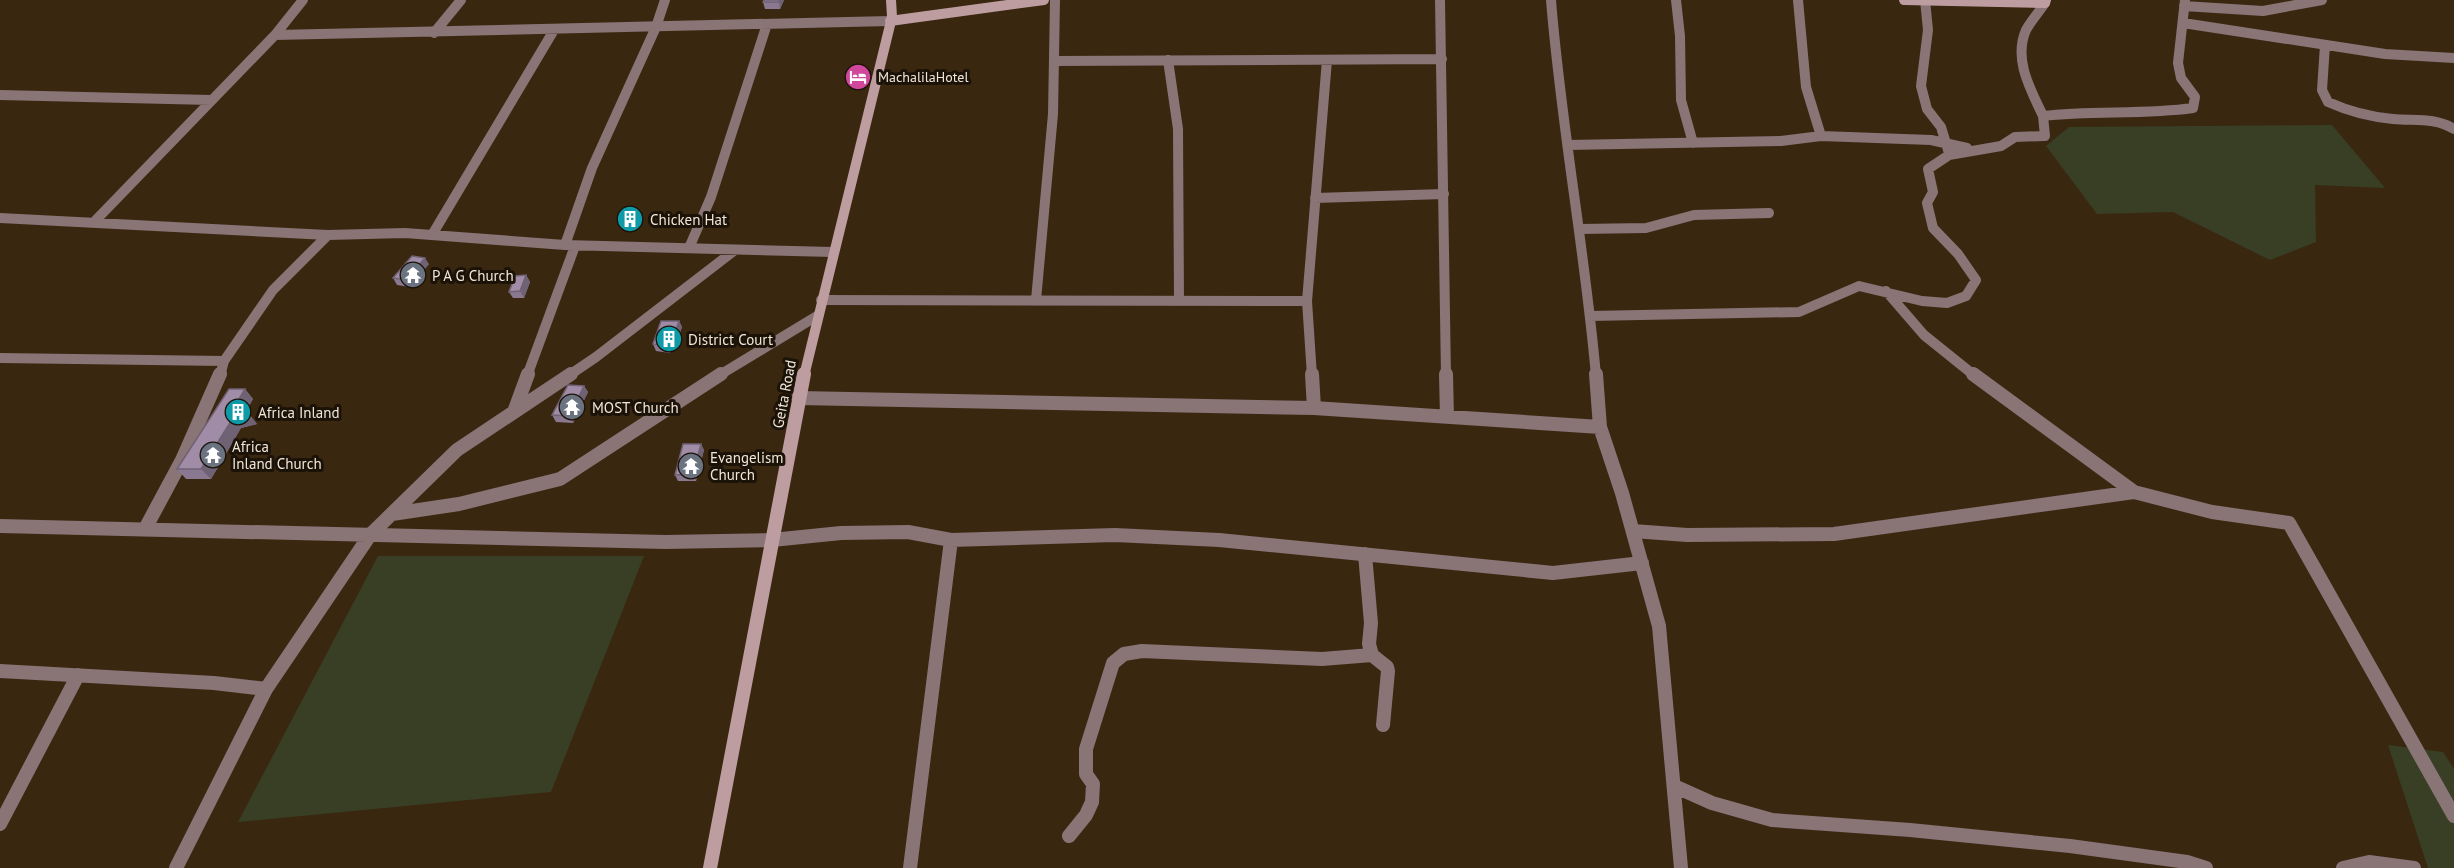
<svg xmlns="http://www.w3.org/2000/svg" width="2454" height="868" viewBox="0 0 2454 868" font-family="'PT Sans',sans-serif">
<rect width="100%" height="100%" fill="#3a2710"/>
<path fill="#383f25" d="M2332,125l53,63 -70,-3 1,57 -46,18 -97,-48 -76,2 -51,-68 23,-19z
M378,556h266l-93,236 -313,30z
M2388,745l55,7 11,17v99h-26z"/>
<g fill="none" stroke-linecap="round" stroke-linejoin="round">
<path stroke="#897476" stroke-width="10" d="M1440,0l6,376
M1551,0c10,126 34,250 45,376
M1676,0l4,36 1,64 12,43
M1798,0l8,87 15,49
M1925,0l3,30 -7,56 6,23 14,18 7,23
M2184,6l79,5 59,-11
M2183,23l202,31 69,4
M434,33l27,-33
M275,35l615,-14
M2325,45l-3,45 6,12c20,9 43,15 65,17 22,2 42,-2 61,10
M1168,60l10,69 1,172
M1054,61l388,-2
M0,95l211,5
M2043,116c-12,-26 -30,-56 -17,-86 5,-9 13,-18 19,-27
M1568,145l213,-4 40,-5 110,4 36,8
M1315,198l129,-4
M0,218l328,17 77,-2 160,12 268,7
M95,221l180,-186 28,-35
M1580,229l66,-1 48,-13 75,-2
M432,235l122,-205
M565,245l27,-77 64,-141 9,-27
M689,248l22,-51 56,-173
M1886,291l38,44 51,41
M821,300l486,1
M1036,300l17,-186 2,-114
M1590,316l209,-4 60,-26 63,15 25,2 19,-7 10,-16 -18,-26 -25,-26 -6,-25 6,-11 -5,-23 21,-14 52,-9 14,-9 30,-1 -2,-20c50,-6 100,-1 150,-8l2,-11 -14,-19 -3,-15 7,-63
M0,358l224,3
M220,376l4,-15 49,-71 55,-55
M527,376l48,-130
M568,376l28,-19 139,-107
M718,376l99,-60
M1312,376l-5,-75 20,-241"/>
<path stroke="#897476" stroke-width="14" d="M1312,374l2,34
M1446,374l1,43
M1596,374l4,53 22,66 37,133 22,242
M1973,374l161,118 78,20 77,11 165,293
M798,398l516,10 286,19
M514,412l14,-38
M392,514l67,-10 101,-25 161,-105
M0,526l665,16 107,-2 69,-7 67,-1 43,8 164,-5 104,5 334,33 89,-10
M145,529l37,-69 38,-86
M1633,531l54,4 147,-1 300,-42
M1365,554l6,69 -2,21 3,11 15,12 1,4 -5,54
M0,671l214,12 52,6
M1674,786l38,17 60,17 138,10 160,16 117,16 19,6
M0,824l78,-149
M1069,836l17,-21 6,-13 1,-18 -7,-10v-25l27,-86 11,-9 18,-3 180,8 50,-4
M176,868l90,-179 104,-154 87,-85 114,-76
M910,868l41,-328
M2343,868l26,-6 45,6"/>
<path stroke="#be9da0" stroke-width="10" d="M1904,0l141,3 1,-3
M890,21l154,-21
M804,376l88,-359 -1,-17"/>
<path stroke="#be9da0" stroke-width="14" d="M710,868l94,-494"/>
</g>
<path fill="#8a7890" d="M784,0l-4,9h-15l-2,-7z
M429,264l-19,23 -13,-2 -4,-7z
M526,275l4,7 -6,16h-11l-4,-6z
M679,321l3,6 -8,23h-4v3l-14,-2 -3,-7z
M584,386l4,6 -15,31 -17,-1 -4,-7z
M245,389l8,10 -8,14 4,1 8,10 -16,4 -30,51h-25l-9,-10z
M701,444l3,6 -8,31h-18l-3,-6z"/>
<path fill="#706275" d="M780,0h4l-4,9 -1,-7z
M425,258l4,6 -19,23 -4,-7z
M526,275l4,7 -6,16 -4,-7z
M679,321l3,6 -8,23 -3,-6z
M584,386l4,6 -15,31 -4,-7z
M245,389l8,10 -9,16 5,-1 8,10 -16,4 -30,51 -10,-10 32,-60z
M701,444l3,6 -8,31 -3,-7z"/>
<path fill="#a08ca7" stroke="#706275" stroke-width="1.5" d="M764,0h16l-1,2h-16z
M412,256l13,2 -19,22 -13,-2z
M526,275l-6,16 -11,1 6,-16z
M661,321h18l-8,23h-4v2l-14,-2z
M568,385l16,1 -15,30 -17,-1z
M229,389h16l-12,20 16,5 -16,4 -32,51h-24z
M683,444h18l-8,30 -18,1z"/>
<defs>
<g id="hotel-disc" transform="scale(1.35)"><circle r="9.5" fill="#d1479c" stroke="#1b1208"/><path d="M-6-4.5h1.5V1H6V5H4.5V3h-9V5H-6ZM-4 0a1.8 1.8 0 1 1 3.6 0ZM.5 0V-2.5h3Q6-2.5 6 0Z" fill="#fff"/></g>
<g id="building-disc" transform="scale(1.35)"><circle r="9.5" fill="#0f9aa8" stroke="#1b1208"/><path d="M-4-6H4V6H1V3H-1V6H-4ZM-2.5-4.3h1.7v1.8h-1.7ZM.8-4.3h1.7v1.8H.8ZM-2.5-1h1.7V.8h-1.7ZM.8-1h1.7V.8H.8Z" fill="#fff"/></g>
<g id="temple-disc" transform="scale(1.35)"><circle r="9.5" fill="#6b7280" stroke="#1b1208"/><path d="M0-6L5-2H3V0L6.5 2.5H4V6H1.5V3h-3V6H-4V2.5H-6.5L-3 0V-2H-5Z" fill="#fff"/></g>
</defs>
<g fill-rule="evenodd">
<use href="#hotel-disc" x="858" y="77"/>
<use href="#building-disc" x="630" y="219"/>
<use href="#temple-disc" x="413" y="275"/>
<use href="#building-disc" x="669" y="339"/>
<use href="#temple-disc" x="572" y="407"/>
<use href="#building-disc" x="238" y="412"/>
<use href="#temple-disc" x="213" y="455"/>
<use href="#temple-disc" x="691" y="466"/>
</g>
<g text-anchor="middle" dominant-baseline="central" stroke-width="6" stroke-linejoin="round" paint-order="stroke">
<g font-size="14" fill="#f2e6d8" stroke="#1b1208" text-anchor="start">
<text x="878" y="77">MachalilaHotel</text>
</g>
<g font-size="15" fill="#f2e6d8" stroke="#1b1208" text-anchor="start">
<text x="650" y="219">Chicken Hat</text>
<text x="432" y="275">P A G Church</text>
<text x="688" y="339">District Court</text>
<text x="592" y="407">MOST Church</text>
<text x="258" y="412">Africa Inland</text>
<text x="232" y="446">Africa<tspan x="232" dy="17">Inland Church</tspan></text>
<text x="710" y="457">Evangelism<tspan x="710" dy="17">Church</tspan></text>
</g>
<g font-size="15" fill="#f2e6d8" stroke="#1b1208">
<text transform="translate(784 394) rotate(-79)">Geita Road</text>
</g>
</g>
</svg>
